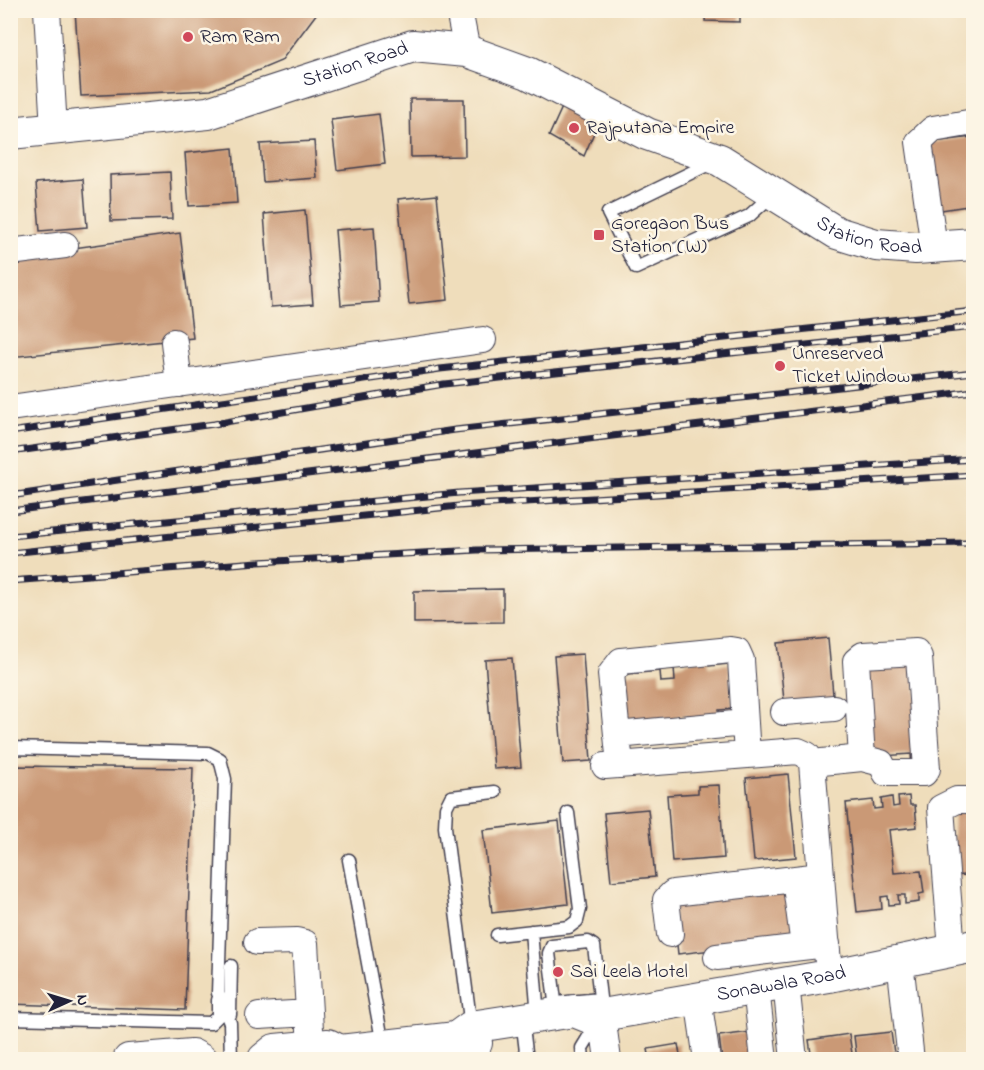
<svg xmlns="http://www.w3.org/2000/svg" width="984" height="1070" viewBox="0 0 984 1070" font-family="'Indie Flower',sans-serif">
<rect width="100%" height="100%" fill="#fcf5e5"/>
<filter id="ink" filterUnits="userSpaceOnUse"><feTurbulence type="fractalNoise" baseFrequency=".0167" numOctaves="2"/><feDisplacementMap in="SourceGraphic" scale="12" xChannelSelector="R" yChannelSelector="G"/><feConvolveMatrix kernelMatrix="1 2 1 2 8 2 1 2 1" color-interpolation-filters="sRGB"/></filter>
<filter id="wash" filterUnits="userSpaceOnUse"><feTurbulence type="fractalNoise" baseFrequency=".008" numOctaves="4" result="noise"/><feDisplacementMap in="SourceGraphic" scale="24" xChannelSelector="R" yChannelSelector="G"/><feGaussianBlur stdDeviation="1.35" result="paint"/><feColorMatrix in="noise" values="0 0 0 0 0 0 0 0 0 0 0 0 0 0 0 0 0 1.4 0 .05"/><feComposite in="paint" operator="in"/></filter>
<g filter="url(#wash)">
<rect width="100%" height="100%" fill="#efddbb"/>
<g id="blocks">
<path fill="#ca9976" d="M75,10h236l6,3 -36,48 -70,29 -130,6z
M706,10h34v12l-35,-1z
M410,99h54l1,57 -54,1z
M564,103l35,18 -15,35 -35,-20z
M379,114l6,50 -48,6 -6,-50z
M972,137l2,68 -39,6 -9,-68z
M314,141l3,37 -54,4 -3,-38z
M233,148l4,55 -48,3 -4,-53z
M170,172l2,47 -61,2 -1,-46z
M83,179l4,48 -47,4 -4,-48z
M437,195l11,105 -39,4 -11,-105z
M305,210l8,94 -42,3 -7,-93z
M374,227l5,75 -38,3 -6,-75z
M180,233l13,105 -183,19v-100z
M503,589v33l-89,1v-32z
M828,638l6,68 -49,4 -7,-67z
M583,654l8,107 -28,2 -9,-107z
M914,655l7,113h-9l-1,-14 -44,3 -6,-98z
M708,656l1,10 20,-2 4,45 -14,1v7l-31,3v-5l-14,2v4l-51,5 -5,-51 42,-4 1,11 14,-1 -1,-14z
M512,658l9,109 -27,2 -9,-109z
M10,766l183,2 -8,242 -175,-6z
M788,774l8,83 -42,4 -8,-83z
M719,785l5,73 -52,4 -5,-67 31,-2v-7z
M909,796l1,9h5l2,22 -28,3 5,43 27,-2 3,22 -5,1v8l-14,2v-9h-7l1,9 -10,1 -1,-9 -7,1 1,12 -25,3 -11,-109 27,-3 1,9 8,-1 -1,-9 11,-2 1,10 6,-1 -1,-9z
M648,809l7,68 -44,4 -7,-68z
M974,811v68l-9,-4 -14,1 3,-63z
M559,821l9,83 -76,9 -9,-83z
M792,885l7,55 -121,14 -6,-55z
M751,1032l4,28h-33l-3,-24z
M891,1032l4,28h-38l-3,-24z
M849,1034l4,26h-41l-3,-20z
M678,1044l3,16h-31l-2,-11z"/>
</g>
</g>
<g filter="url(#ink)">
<use href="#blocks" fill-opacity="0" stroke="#413e4e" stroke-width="1.5"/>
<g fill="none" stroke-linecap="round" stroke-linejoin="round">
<g stroke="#413e4e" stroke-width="15">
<path id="service" d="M713,162l-105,51 28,55 113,-52 23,-21
M10,748l198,5 12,6 5,20 -7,214 12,30 1,37
M349,860l34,185
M531,931l7,85
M497,935l72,-8 8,-6 3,-12 -12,-96
M230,1015l1,-49
M10,1018l201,5 7,-7v-16
M471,1027l-26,-200 1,-20 5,-10 44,-5
M524,1035l3,25
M583,1060l-1,-12 20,-33 -8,-69 -6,-4 -36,4 -3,7 6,48 3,2 42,-4"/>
</g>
<g stroke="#413e4e" stroke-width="28">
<path id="minor" d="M47,10l7,119
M459,10l8,41
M934,247l-15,-105 14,-13 41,-7
M10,252l55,-7
M174,342l5,42
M10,408l473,-68
M916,652l3,5 8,112 -3,4h-38l-5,-10 -19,-5 -6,-97 7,-6z
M784,712l50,-4
M617,735l128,-12
M812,763l50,-5
M620,765l-9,-91 10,-13 110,-11 6,1 4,9 6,95
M605,766l193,-15 9,4 5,8 17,213
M795,879l9,67
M670,934l-4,-34 7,-7 148,-17
M257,942l40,-1 8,2 6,104
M952,950l-11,-142 16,-8h17
M717,957l110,-13
M900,961l11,99
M786,983l8,77
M756,988l8,72
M698,998l9,62
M602,1015l6,45
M259,1016l50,-3"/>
</g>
<g stroke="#413e4e" stroke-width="34">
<g id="tertiary">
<path id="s1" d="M10,133l198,-20 205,-67 54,5 61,22 119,61 73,26 117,73 39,12 40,3 58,-4"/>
<path id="s2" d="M456,1038l15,-11 103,-16 15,6 13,-2 227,-39 145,-30"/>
<path d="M264,1059l11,-9 53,-5 12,6 116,-13 20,5"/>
<path d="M129,1060l63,-5 9,5"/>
</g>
</g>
<use href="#service" stroke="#fff" stroke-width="12"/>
<use href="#minor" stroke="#fff" stroke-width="26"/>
<use href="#tertiary" stroke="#fff" stroke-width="32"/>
<g stroke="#22223b" stroke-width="7">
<path id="rail" d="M10,432l430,-63 534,-58
M10,452l204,-28 230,-40 530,-57
M10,496l445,-66 519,-58
M10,511l964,-120
M10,536l449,-43 515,-34
M10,553l449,-47 515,-31
M10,581l248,-19 219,-12 497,-7"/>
</g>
<use href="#rail" stroke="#fcf5e5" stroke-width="4.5" stroke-dasharray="14" stroke-linecap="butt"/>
</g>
</g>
<g fill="#d1495b" stroke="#fcf5e5" stroke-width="2">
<circle cx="188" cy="37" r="6"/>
<circle cx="574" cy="128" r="6"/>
<rect x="593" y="229" width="12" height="12" rx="3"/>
<circle cx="780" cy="366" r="6"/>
<circle cx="558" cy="972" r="6"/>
</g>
<g text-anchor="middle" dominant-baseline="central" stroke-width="5" stroke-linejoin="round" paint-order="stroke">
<g font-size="20" fill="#22223b" stroke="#fcf5e5" text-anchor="start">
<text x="200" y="37">Ram Ram</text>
<text x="586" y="128">Rajputana Empire</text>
<text x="611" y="224">Goregaon Bus<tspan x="611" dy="23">Station (W)</tspan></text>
<text x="792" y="354">Unreserved<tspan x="792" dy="23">Ticket Window</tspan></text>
<text x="570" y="972">Sai Leela Hotel</text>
</g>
<g font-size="20" fill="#22223b" stroke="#fcf5e5">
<text stroke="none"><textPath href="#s1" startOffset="354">Station Road</textPath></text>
<text stroke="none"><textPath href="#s1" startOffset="915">Station Road</textPath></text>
<text stroke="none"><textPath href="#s2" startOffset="334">Sonawala Road</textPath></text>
</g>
</g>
<rect width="984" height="1070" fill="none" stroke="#fcf5e5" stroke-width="36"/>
<g transform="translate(69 1001) rotate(86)" stroke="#fcf5e5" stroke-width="4.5" paint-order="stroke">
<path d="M0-4.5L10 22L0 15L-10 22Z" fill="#22223b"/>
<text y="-9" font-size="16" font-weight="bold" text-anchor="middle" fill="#22223b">N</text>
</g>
</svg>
